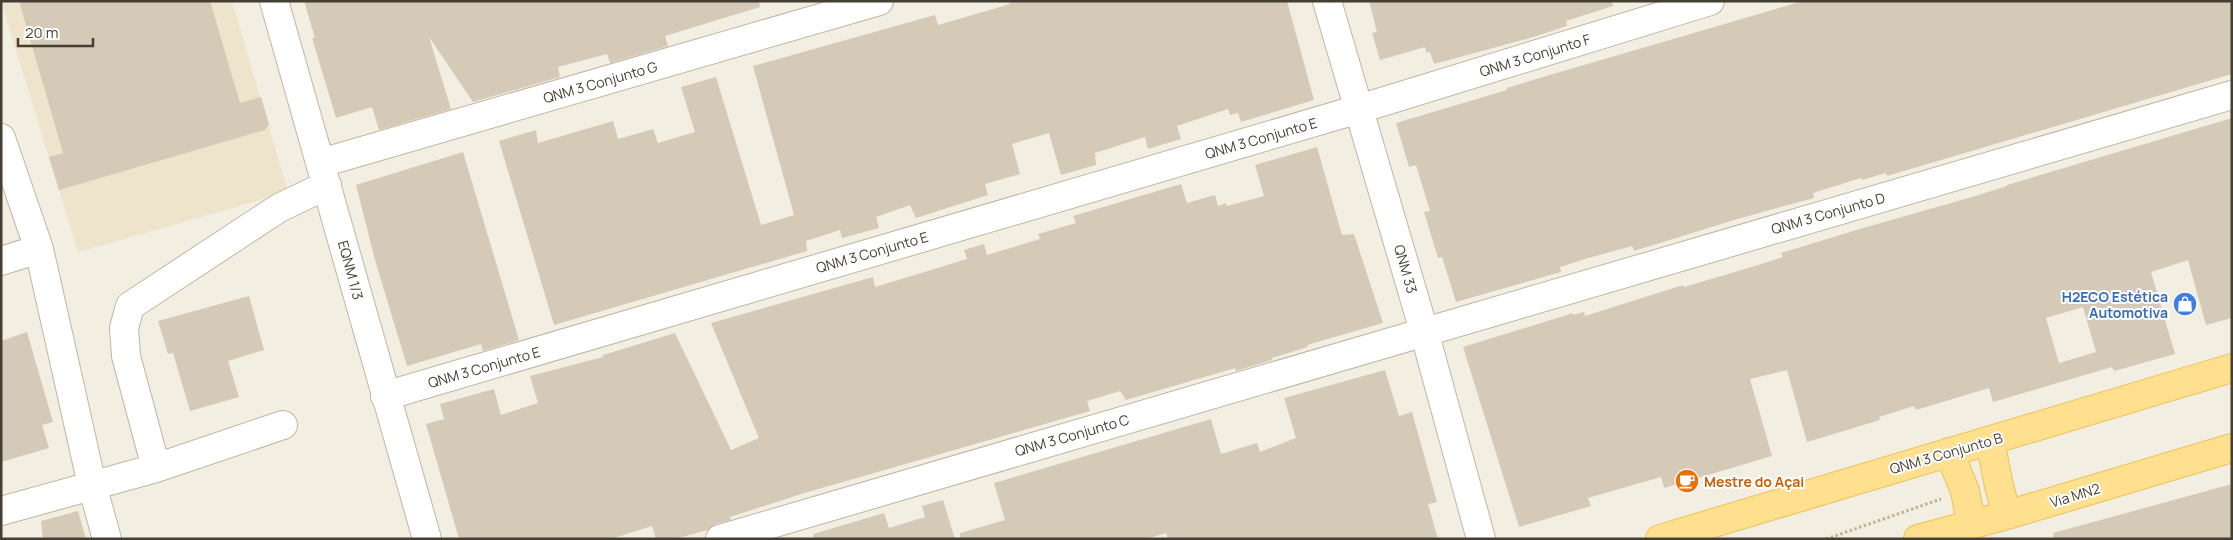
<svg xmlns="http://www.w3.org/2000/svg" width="2233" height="540" viewBox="0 0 2233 540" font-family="Manrope,sans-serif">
<rect width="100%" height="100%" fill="#f3eee2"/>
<path fill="#ede4cb" d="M1,1h231l56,191 -210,60z"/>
<path fill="#d5cab7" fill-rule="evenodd" d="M19,1h191l30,102 21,-6 8,27 -4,6 -206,60 -10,-33 14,-4z
M304,1h455l1,6 -95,29 3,10 -58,17 -3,-9 -49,13 2,10 -87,25 -44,-65 22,72 -72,21 -7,-23 -36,11 -24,-80h3z
M1009,1h278l27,99 -73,22 -3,-9 -8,2 -2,-6 -51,17 4,13 -33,10 -3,-12 -50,16 1,12 -35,10 -12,-42 -37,11 8,30 -35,10 3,11 -72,23 -6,-13 -34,12 3,11 -37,10 -2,-8 -34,11 1,10 -253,74 -55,-184 37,-11 2,13 75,-22 5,18 35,-10 5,14 37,-11 -14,-45 35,-10 45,148 33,-10 -41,-149 182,-51 3,10 72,-21z
M1369,1h243l1,5 -47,15 1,5 -37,12 -96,26 -4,-12 -3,1 -2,-6 -45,13 -8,-27 5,-1z
M1803,1h429v73l-345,102 -1,-3 -24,7 -1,-2 -48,15 1,5 -73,20 -107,33 -2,-5 -47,13 -25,8 1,5 -105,30 -14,-45 -4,1 -14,-46 6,-1 -14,-46 -7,2 -13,-44 111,-33v-2l36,-11z
M2232,118v200l-26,7 -18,-65 -37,12 24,82 -61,17 -2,-4 -119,35 -4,-14 -73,22 -2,-4 -35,11 1,3 -73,22 -20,-72 -37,9 22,77 -108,32 -3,-11 -73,21 3,8 -72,21 -56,-180 110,-34v2l11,-3 1,4 98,-31 1,2 71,-21 28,-9 -2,-4 82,-25 109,-31 35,-11v-1zM2083,307l13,45 -37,11 -13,-45z
M1317,147l25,88 12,-1 29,89 -76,22 1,2 -36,11v2l-36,11 -1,-3 -109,32 -6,-9 -33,10 3,10 -289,83 -71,23 1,3 -16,4 -7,6 -33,9h-19l-4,-13 -41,13h-152l-33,-115 18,-5 -4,-15 54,-15 7,26 37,-12 -8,-27 73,-19v-2l72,-22 56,117 28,-12 -48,-115 162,-46 2,10 92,-28 -3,-9 20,-6 3,11 53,-16 -2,-5 38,-11 -3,-7 108,-32 6,19 28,-8 3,11 8,-3 1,3 37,-10 -9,-31z
M463,152l56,188 -36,11 -2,-7 -74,22 -32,-106 -19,-75z
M249,296l15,54 -36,11 11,36 -49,14 -17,-58 -5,1 -10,-33z
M27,332l26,90 -11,3 7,23 -48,14v-121z
M1385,370l14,46 13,-4 25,90 -9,2 10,35h-270l-2,-6 -20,6h-186v-6l45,-13 -11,-37 217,-64 10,35 36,-11 3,9 36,-14 -12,-40z
M2232,484v55h-178l-1,-6z
M943,500l12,39h-141l-1,-5 71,-21 5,15 36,-11 -3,-11z
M78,511l8,28h-43l-2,-18z"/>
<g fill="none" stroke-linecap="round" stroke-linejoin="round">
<g stroke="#bfb6a4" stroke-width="30">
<path id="minor" d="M274,1l153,538
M1327,1l97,330 57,208
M1,138l38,111 53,236 15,54
M321,163l558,-162
M1,261l38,-12
M385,396l974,-287 351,-108
M156,468l127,-43
M1,511l155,-43 -30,-112 -2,-28 6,-22 149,-98 48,-23
M720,539l1512,-444"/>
</g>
<g stroke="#ecc157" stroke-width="30">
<path id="major" d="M1990,441l9,45 8,29
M1949,452l16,39 6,32
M1660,539l572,-171
M1918,539l89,-24 225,-67"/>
</g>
<path stroke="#c2b294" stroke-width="3" stroke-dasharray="2.5 2.5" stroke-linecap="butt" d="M1826,539l115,-40"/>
<use href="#minor" stroke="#fff" stroke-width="28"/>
<use href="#major" stroke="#ffe08f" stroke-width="28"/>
</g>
<defs>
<g id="shop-disc" transform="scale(1.25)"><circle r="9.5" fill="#3f7fe0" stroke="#fff"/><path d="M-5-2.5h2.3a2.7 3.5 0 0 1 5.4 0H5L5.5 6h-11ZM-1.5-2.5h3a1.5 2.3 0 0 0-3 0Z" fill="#fff"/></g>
<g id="cafe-disc" transform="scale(1.25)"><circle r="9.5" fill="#e8710a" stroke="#fff"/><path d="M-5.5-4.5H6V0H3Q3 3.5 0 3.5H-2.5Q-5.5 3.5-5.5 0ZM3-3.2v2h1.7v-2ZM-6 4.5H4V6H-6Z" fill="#fff"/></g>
</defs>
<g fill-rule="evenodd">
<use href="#shop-disc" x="2185" y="304"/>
<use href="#cafe-disc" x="1687" y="481"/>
</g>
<g text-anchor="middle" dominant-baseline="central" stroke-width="4" stroke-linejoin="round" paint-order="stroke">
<g font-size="14" fill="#453e32" stroke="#fff">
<text transform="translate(1535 55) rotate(-17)">QNM 3 Conjunto F</text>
<text transform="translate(600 82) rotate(-16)">QNM 3 Conjunto G</text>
<text transform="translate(1261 138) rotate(-16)">QNM 3 Conjunto E</text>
<text transform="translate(1828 213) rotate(-16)">QNM 3 Conjunto D</text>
<text transform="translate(872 252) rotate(-16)">QNM 3 Conjunto E</text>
<text transform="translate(1406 269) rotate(74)">QNM 33</text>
<text transform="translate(351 270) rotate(75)">EQNM 1/3</text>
<text transform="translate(484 367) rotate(-16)">QNM 3 Conjunto E</text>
<text transform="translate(1072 435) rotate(-16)">QNM 3 Conjunto C</text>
<text transform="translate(1946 453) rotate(-16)">QNM 3 Conjunto B</text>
<text transform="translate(2075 495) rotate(-17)">Via MN2</text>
</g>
<g font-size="14" font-weight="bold" fill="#366cbe" stroke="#fff" text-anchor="end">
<text x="2168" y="296">H2ECO Estética<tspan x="2168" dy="16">Automotiva</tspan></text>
</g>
<g font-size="14" font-weight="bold" fill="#c56008" stroke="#fff" text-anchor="start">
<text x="1704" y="481">Mestre do Açai</text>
</g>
</g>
<rect width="2233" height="540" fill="none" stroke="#453e32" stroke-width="5"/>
<path d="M18 38v8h75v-8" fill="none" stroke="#453e32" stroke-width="2.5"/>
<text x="25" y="38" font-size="15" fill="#453e32" stroke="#ffffff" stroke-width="4" paint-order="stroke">20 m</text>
</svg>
